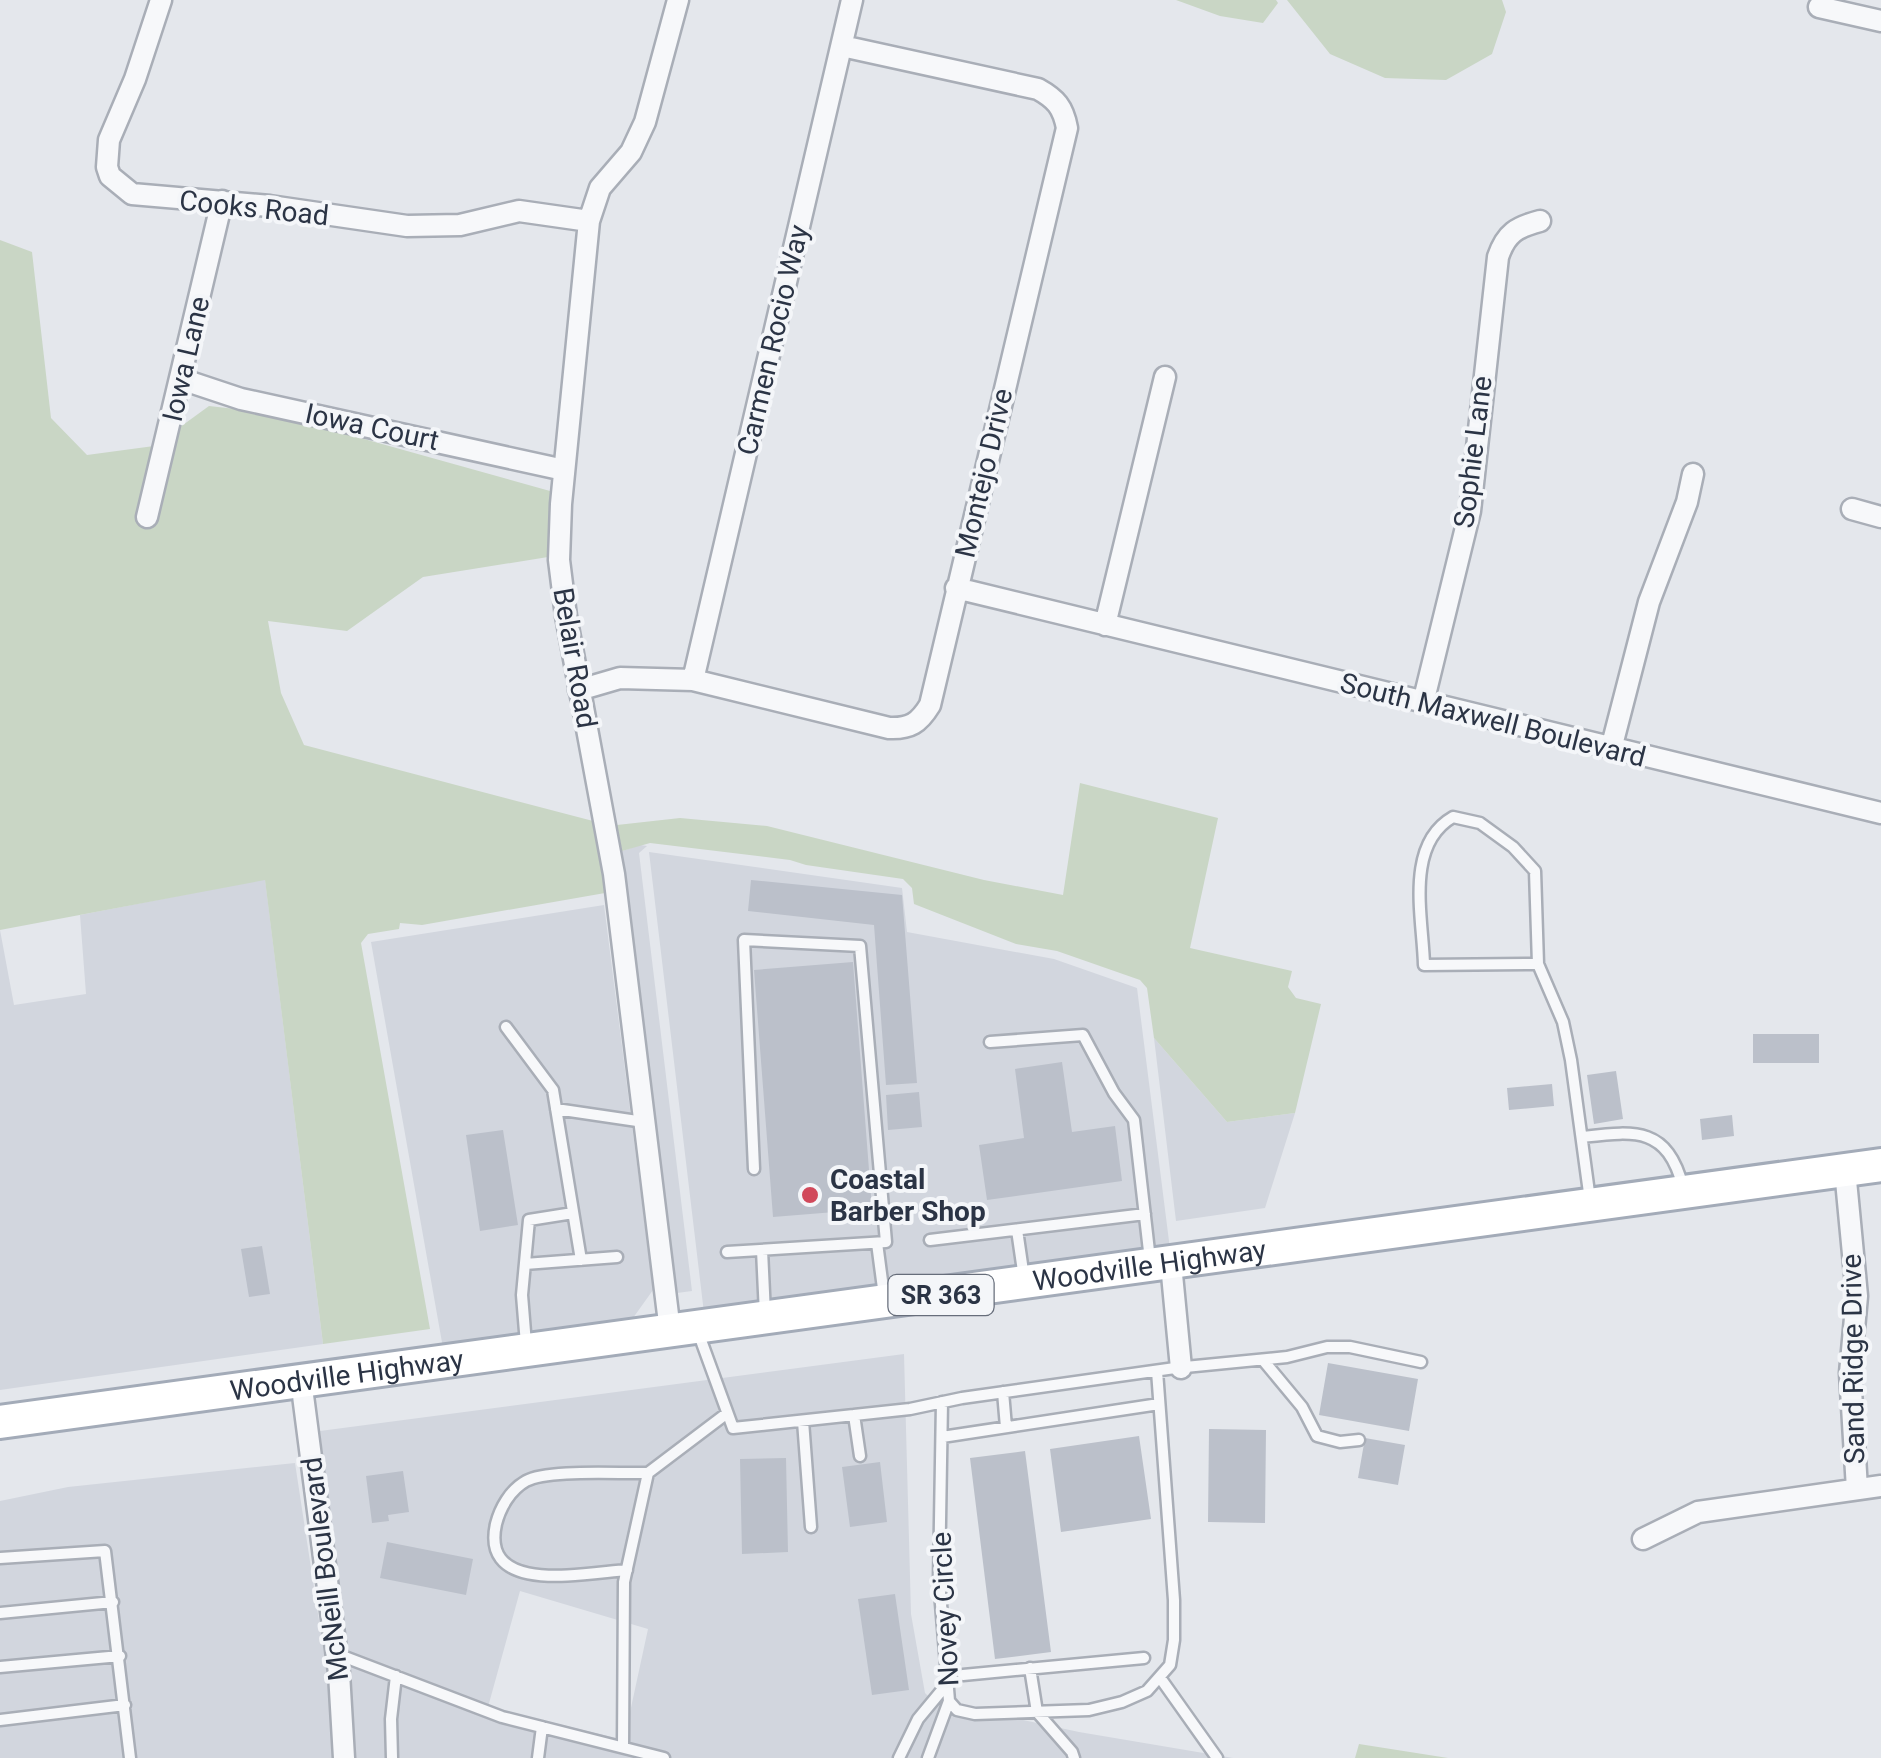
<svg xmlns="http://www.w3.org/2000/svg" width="1881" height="1758" viewBox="0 0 1881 1758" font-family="Roboto,sans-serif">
<rect width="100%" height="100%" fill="#e4e7ec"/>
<path fill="#d2d6de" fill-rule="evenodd" d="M640,845l7,1 -8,7 53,438 -15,2 -55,-442z
M649,852l253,36 5,44 147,27 83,29 33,261 -466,64z
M265,879l58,465 -323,46v-460l14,75 72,-11 -6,-79z
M604,905l49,385 -20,28 -190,30 -72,-406z
M1154,1038l73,84 68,-9 -30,95 -89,13z
M904,1354l7,260 14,79 8,8 146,31 154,26h-877l-6,-85 -30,-242zM520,1591l128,38 -24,111 -136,-33z
M295,1463l32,210 6,85h-333v-257l68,-14z"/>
<path fill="#c9d6c5" d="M1176,0h100l2,3 -15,20 -43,-7z
M1287,0h215l4,12 -14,42 -46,26 -61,-2 -55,-24z
M0,240l32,12 19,166 36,37 67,-9 55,-40 62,7 279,78 -2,66 -125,20 -76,54 -79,-10 13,72 23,52 289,76 12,72 -183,32 -22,-2 -1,6 -31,5 -7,9 69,386 -107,15 -58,-464 -265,50z
M1080,783l138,35 -28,130 102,23 -4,16 8,11 25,6 -26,109 -68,9 -73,-84 -7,-50 -7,-8 -83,-29 -41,-7 -102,-40 -2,-16 -9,-9 -97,-14 -16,-5 -140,-17 -28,8 -5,-26 63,-7 87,8 217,54 79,15z
M1359,1744l89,14h-93z"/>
<path fill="#bbc0ca" d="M751,880l151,15 15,188 -31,2 -12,-160 -126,-14z
M853,962l19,247 -99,8 -19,-247z
M1753,1034h66v29h-66z
M1062,1062l10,70 43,-6 7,55 -135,19 -8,-55 45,-7 -9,-69z
M1616,1071l7,48 -29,5 -7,-49z
M1552,1084l2,22 -45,4 -2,-22z
M919,1092l3,35 -34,3 -2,-35z
M1732,1115l2,21 -32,4 -2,-21z
M503,1130l15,95 -38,6 -14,-96z
M262,1246l8,48 -21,3 -8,-48z
M1328,1363l90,16 -9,52 -90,-16z
M1209,1429l57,1 -1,93 -57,-1z
M1139,1436l12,83 -90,13 -11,-83z
M1365,1438l40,7 -7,40 -40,-7z
M1025,1451l26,201 -56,7 -25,-201z
M786,1458l2,94 -46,2 -2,-95z
M880,1462l7,60 -37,5 -8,-60z
M403,1471l6,41 -21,3 1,6 -17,2 -6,-47z
M387,1542l86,17 -7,36 -86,-17z
M895,1594l14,96 -37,5 -14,-96z"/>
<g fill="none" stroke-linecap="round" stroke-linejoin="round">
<g stroke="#a9aeb7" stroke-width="15">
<path id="service" d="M1538,964l-114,1c-1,-46 -20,-120 29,-148l27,6 33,24 22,24 3,93 25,58 8,38 19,140
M506,1027l47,63 28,170
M990,1042l93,-7 31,58 20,27 16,140
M556,1109l88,13
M1582,1137c53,-6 85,-11 101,50
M1017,1230l7,48
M930,1240l215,-26
M877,1243l7,53
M762,1250l3,64
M727,1252l159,-10 -26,-296 -116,-6 10,229
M525,1264l92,-7
M698,1332l35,96 177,-19 52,-11 213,-30 112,-11 40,-10h23l71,15
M526,1344l-4,-49 7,-75 44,-7
M1263,1360l39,47 15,29 23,6 19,-2
M1003,1392l3,35
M942,1402l-3,178 10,121 8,9 18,4 114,-4 33,-8 25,-11 23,-26 4,-25v-40l-17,-229
M854,1415l6,41
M803,1421l8,106
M942,1437l217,-33
M0,1558l105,-7 25,207
M627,1570c-42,3 -147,26 -131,-46 4,-16 14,-34 30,-43 21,-12 94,-7 122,-8
M0,1613l113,-11
M337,1654l165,63 162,41
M0,1667l120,-11
M1030,1668l7,44 35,40 2,6
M963,1675l181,-17
M1161,1679l56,79
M0,1720l125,-15
M623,1747l1,-165 24,-109 78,-59
M392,1758l-1,-39 5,-43
M538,1758l4,-31
M899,1758l19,-39 29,-35
M928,1758l21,-57"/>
</g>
<g stroke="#a9aeb7" stroke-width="25">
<path id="minor" d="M161,0l-26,79 -26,61 -2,27 3,9 22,18 138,12 137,20 53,-1 59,-14 70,10
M1819,7l62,14
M181,379l60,20 323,71
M1852,509l29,8
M147,517l75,-316
M956,588l925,225
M1105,625l60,-248
M693,680l159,-680
M579,690l41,-12 73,2 196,48c21,1 30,-5 41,-23l137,-577c-4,-21 -11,-29 -29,-39l-196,-43
M1423,703l47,-192 28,-254c8,-24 19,-30 42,-36
M1611,749l38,-147 38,-100 6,-28
M1845,1170l12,126 -7,77 7,116
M1171,1264l10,104
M670,1331l-56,-457 -48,-258 -7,-56 2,-56 28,-283 11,-33 31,-36 14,-30 33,-122
M301,1380l38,293 5,85
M1643,1539l55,-27 183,-26"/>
</g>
<g stroke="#a3abb8" stroke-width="38">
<g id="primary">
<path id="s1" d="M0,1422l1881,-257"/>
</g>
</g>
<use href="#service" stroke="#f7f8fa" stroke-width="10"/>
<use href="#minor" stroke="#f7f8fa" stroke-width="20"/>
<use href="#primary" stroke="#fff" stroke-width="32"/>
</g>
<circle fill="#d1495b" stroke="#f4f6f9" stroke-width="4" cx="810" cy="1195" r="10"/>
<g text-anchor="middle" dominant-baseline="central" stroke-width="8" stroke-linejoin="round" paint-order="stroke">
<rect fill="#f4f6f9" stroke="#676e7b" stroke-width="2.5" x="888.5" y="1275" width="105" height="40" rx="8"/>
<g font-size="25" font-weight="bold" fill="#2b3445">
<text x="941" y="1295">SR 363</text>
</g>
<g font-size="28" fill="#2b3445" stroke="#f4f6f9">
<text transform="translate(254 208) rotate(6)">Cooks Road</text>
<text transform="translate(773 340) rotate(-77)">Carmen Rocio Way</text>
<text transform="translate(186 359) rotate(-77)">Iowa Lane</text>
<text transform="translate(372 427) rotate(12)">Iowa Court</text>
<text transform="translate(1473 452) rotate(-83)">Sophie Lane</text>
<text transform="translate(984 473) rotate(-77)">Montejo Drive</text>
<text transform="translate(575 658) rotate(80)">Belair Road</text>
<text transform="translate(1493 720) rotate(14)">South Maxwell Boulevard</text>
<text stroke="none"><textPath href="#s1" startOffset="1160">Woodville Highway</textPath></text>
<text transform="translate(1853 1359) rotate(-91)">Sand Ridge Drive</text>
<text stroke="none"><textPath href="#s1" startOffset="350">Woodville Highway</textPath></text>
<text transform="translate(325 1569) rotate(-97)">McNeill Boulevard</text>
<text transform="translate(945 1609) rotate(-93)">Novey Circle</text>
</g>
<g font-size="28" font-weight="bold" fill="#2b3445" stroke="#f4f6f9" text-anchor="start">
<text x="830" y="1179">Coastal<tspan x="830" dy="32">Barber Shop</tspan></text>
</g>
</g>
</svg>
